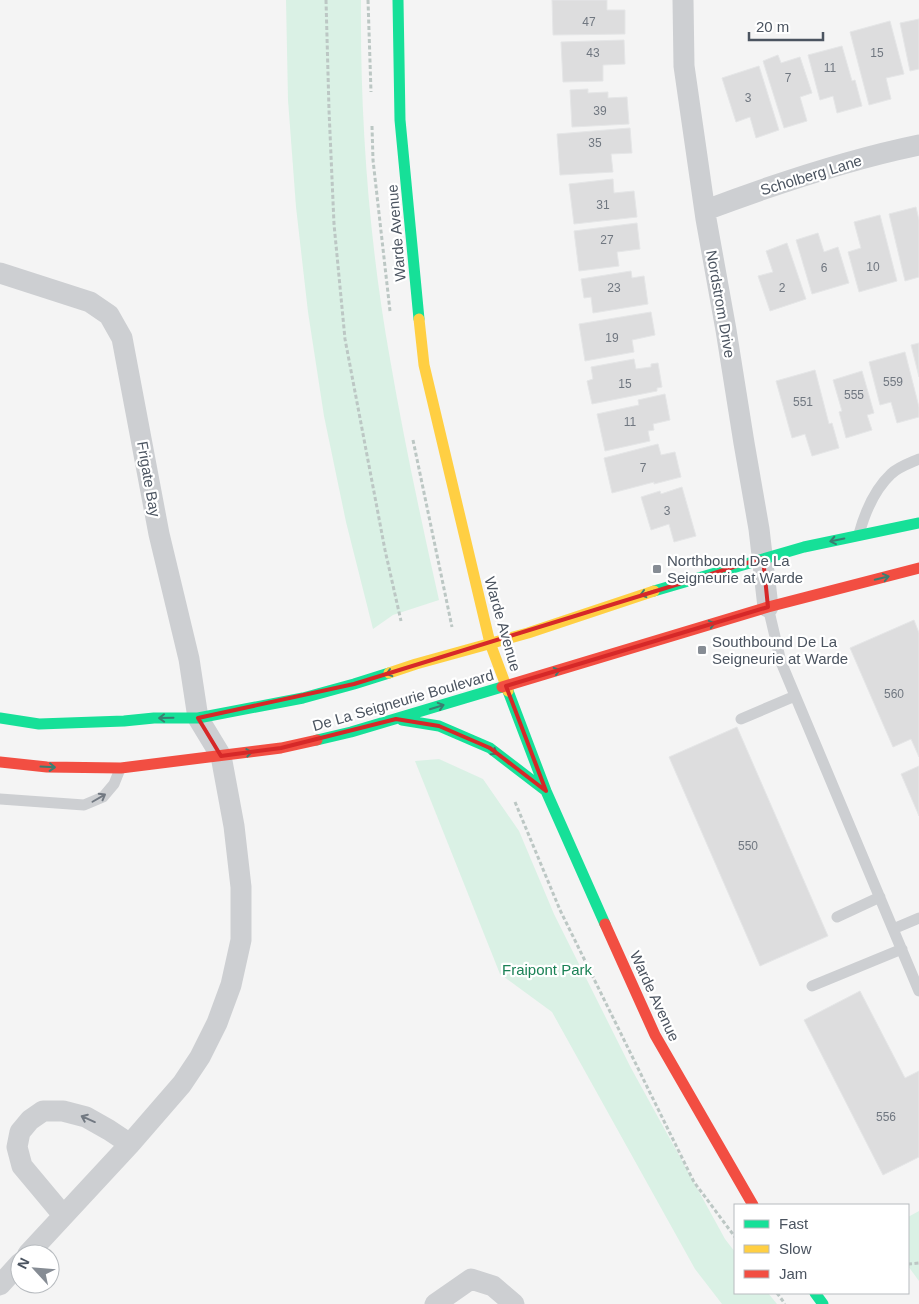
<svg xmlns="http://www.w3.org/2000/svg" width="919" height="1304" viewBox="0 0 919 1304" font-family="Arial,sans-serif">
<rect width="100%" height="100%" fill="#f4f4f4"/>
<path fill="#daf1e5" d="M286,0h75c-1,118 8,242 29,359 14,81 31,161 49,241l-46,15 -20,14 -27,-107 -22,-106 -16,-104 -12,-105 -8,-107z
M439,759l44,20 36,52 35,83 77,154 94,171 10,13v41h33l9,11h-55l-27,-35 -143,-257 -52,-38 -85,-213z
M919,1211v70l-11,-15v-49z"/>
<path fill="#ddddde" stroke="#e5e6e7" d="M552,0h55v10h18v24l-72,1z
M919,19v50l-9,2 -10,-48z
M890,21l14,53 -18,4 5,21 -22,6 -19,-73z
M624,40l1,24 -22,1v16l-40,1 -2,-40z
M842,46l10,35 3,-1 7,26 -25,7 -4,-17 -13,4 -12,-45z
M778,55l3,8 19,-6 12,36 -12,4 7,24 -23,7 -21,-67z
M759,66l20,64 -23,8 -6,-21 -14,5 -14,-44z
M588,89v4l20,-1v6l19,-1 2,27 -57,3 -2,-37z
M630,128l2,25 -21,1 2,18 -53,3 -3,-41z
M613,179l1,14 20,-2 3,26 -63,7 -5,-40z
M916,207l3,13v57l-14,4 -16,-67z
M880,215l17,66 -38,11 -11,-40 13,-4 -7,-26z
M637,223l3,26 -23,3 2,14 -40,5 -5,-40z
M818,233l6,19 14,-5 11,36 -37,11 -16,-54z
M787,243l19,56 -36,12 -12,-35 15,-4 -7,-21z
M631,271l1,7 12,-2 4,28 -55,9 -2,-16 -7,1 -3,-19z
M651,312l4,23 -23,5 2,12 -49,9 -6,-37z
M919,343v34l-8,-32z
M905,352l14,55v10l-22,6 -6,-21 -11,3 -11,-43z
M634,359l2,10 15,-2v-3l7,-1 4,24 -5,1v3l-65,13 -5,-23 6,-2 -2,-12z
M815,370l14,54 3,-1 7,25 -27,8 -7,-22 -13,4 -16,-57z
M862,371l12,42 -7,2 5,15 -26,8 -7,-26 3,-1 -9,-31z
M665,394l5,26 -17,4 1,6 -6,1 2,10 -45,10 -8,-37 42,-9 -1,-5z
M658,444l3,11 14,-3 6,25 -27,7v-2l-42,11 -8,-35z
M682,487l14,49 -22,6 -5,-18 -18,6 -10,-33 19,-6 1,3z
M914,620l5,13v124l-8,-18 -18,8 -43,-99z
M737,727l91,209 -68,30 -91,-209z
M919,766v50l-18,-42z
M860,991l45,87 14,-7v86l-36,18 -79,-155z"/>
<g fill="none" stroke-linecap="round" stroke-linejoin="round">
<path stroke="#bcc7c4" stroke-width="3" stroke-dasharray="4 2.5" stroke-linecap="butt" d="M326,0l3,110 5,114 11,115 40,211 16,71
M368,0l3,92
M372,126l1,34 17,151
M413,440l39,187
M515,802l45,108 134,272 41,55
M908,1264l11,-1
M777,1293l8,11"/>
<path stroke="#cdcfd2" stroke-width="11" d="M859,534c6,-22 15,-44 32,-60 7,-7 19,-11 28,-15
M768,607l13,55 138,329
M741,719l54,-23
M0,799l84,6 19,-8 11,-13 6,-15
M837,917l43,-20
M893,929l26,-11
M812,986l90,-37"/>
<path stroke="#cdcfd2" stroke-width="21" d="M683,0l1,66 22,153 20,111 18,113 15,86 9,78
M706,210c69,-26 140,-50 213,-65
M0,273l90,29 19,13 13,23 37,196 30,125 9,59 23,38 13,70 7,61v53l-10,45 -14,38 -17,34 -18,27 -52,60 -102,110
M63,1215l-41,-49 -5,-19 3,-15 10,-12 13,-9h20l23,6 23,13 21,14
M0,1285l20,-22
M435,1304l36,-25 22,7 21,18"/>
<path stroke="#16e098" stroke-width="11" d="M398,0l2,120 19,199
M654,591l150,-44 115,-24
M508,691l38,100 59,133
M0,718l39,6 85,-3 30,-3h44l105,-20 51,-14 35,-11
M402,720l37,6 51,22 56,43
M317,740l34,-8 151,-45
M815,1293l8,11"/>
<path stroke="#ffcf43" stroke-width="11" d="M419,319l5,46 66,278 18,48
M389,673l27,-9 112,-31 126,-42"/>
<path stroke="#f24e42" stroke-width="11" d="M502,687l266,-80 151,-39
M0,762l47,5 74,1 160,-20 36,-8
M605,924l50,111 98,170"/>
</g>
<defs><path id="oneway-shaft" d="M-6 0H5M1.5-3L5.5 0L1.5 3" fill="none" stroke-width="1.6" stroke-linecap="round" stroke-linejoin="round" transform="scale(1.25)"/></defs>
<g stroke="#3b7e71">
<use href="#oneway-shaft" transform="translate(837 540) rotate(168)"/>
<use href="#oneway-shaft" transform="translate(882 578) rotate(-14)"/>
<use href="#oneway-shaft" transform="translate(647 593) rotate(162)"/>
<use href="#oneway-shaft" transform="translate(708 625) rotate(-16)"/>
<use href="#oneway-shaft" transform="translate(393 672) rotate(162)"/>
<use href="#oneway-shaft" transform="translate(553 672) rotate(-17)"/>
<use href="#oneway-shaft" transform="translate(437 707) rotate(-17)"/>
<use href="#oneway-shaft" transform="translate(166 718) rotate(179)"/>
<use href="#oneway-shaft" transform="translate(491 750) rotate(32)"/>
<use href="#oneway-shaft" transform="translate(245 753) rotate(-8)"/>
<use href="#oneway-shaft" transform="translate(48 767) rotate(3)"/>
</g>
<g stroke="#727982">
<use href="#oneway-shaft" transform="translate(99 798) rotate(-30)"/>
<use href="#oneway-shaft" transform="translate(88 1119) rotate(-156)"/>
</g>
<path fill="none" stroke="#d62828" stroke-width="4" stroke-linejoin="round" d="M763,558l5,49 -262,79 40,105 -56,-43 -51,-22 -43,-7 -115,29 -60,8 -23,-38 156,-34z"/>
<g fill="#868c94" stroke="#fff" stroke-width="2">
<rect x="652" y="564" width="10" height="10" rx="2.5"/>
<rect x="697" y="645" width="10" height="10" rx="2.5"/>
</g>
<g text-anchor="middle" dominant-baseline="central" stroke-width="4.5" stroke-linejoin="round" paint-order="stroke">
<g font-size="12" fill="#707780">
<text x="589" y="22">47</text>
<text x="593" y="53">43</text>
<text x="877" y="53">15</text>
<text x="830" y="68">11</text>
<text x="788" y="78">7</text>
<text x="748" y="98">3</text>
<text x="600" y="111">39</text>
<text x="595" y="143">35</text>
<text x="603" y="205">31</text>
<text x="607" y="240">27</text>
<text x="873" y="267">10</text>
<text x="824" y="268">6</text>
<text x="614" y="288">23</text>
<text x="782" y="288">2</text>
<text x="612" y="338">19</text>
<text x="893" y="382">559</text>
<text x="625" y="384">15</text>
<text x="854" y="395">555</text>
<text x="803" y="402">551</text>
<text x="630" y="422">11</text>
<text x="643" y="468">7</text>
<text x="667" y="511">3</text>
<text x="894" y="694">560</text>
<text x="748" y="846">550</text>
<text x="886" y="1117">556</text>
</g>
<g font-size="15" fill="#4b5460" stroke="#fff">
<text transform="translate(811 175) rotate(-17)">Scholberg Lane</text>
<text transform="translate(396 233) rotate(-95)">Warde Avenue</text>
<text transform="translate(721 304) rotate(80)">Nordstrom Drive</text>
<text transform="translate(149 479) rotate(80)">Frigate Bay</text>
<text transform="translate(503 624) rotate(74)">Warde Avenue</text>
<text transform="translate(403 700) rotate(-16)">De La Seigneurie Boulevard</text>
<text transform="translate(655 996) rotate(65)">Warde Avenue</text>
</g>
<g font-size="15" fill="#4b5460" stroke="#fff" text-anchor="start">
<text x="667" y="560">Northbound De La<tspan x="667" dy="17">Seigneurie at Warde</tspan></text>
<text x="712" y="641">Southbound De La<tspan x="712" dy="17">Seigneurie at Warde</tspan></text>
</g>
<g font-size="15" fill="#1b8256" stroke="#fff">
<text x="547" y="969">Fraipont Park</text>
</g>
</g>
<rect x="734" y="1204" width="175" height="90" fill="#ffffff" stroke="#b7bbbf"/>
<rect x="744" y="1220" width="25" height="8" fill="#16e098" stroke="#b7bbbf"/>
<text x="779" y="1229" font-size="15" fill="#4b5460">Fast</text>
<rect x="744" y="1245" width="25" height="8" fill="#ffcf43" stroke="#b7bbbf"/>
<text x="779" y="1254" font-size="15" fill="#4b5460">Slow</text>
<rect x="744" y="1270" width="25" height="8" fill="#f24e42" stroke="#b7bbbf"/>
<text x="779" y="1279" font-size="15" fill="#4b5460">Jam</text>
<g transform="translate(35 1269) rotate(296)"><circle r="24" fill="#ffffff" stroke="#b7bbbf"/>
<path d="M0-4L9 19L0 12L-9 19Z" fill="#868c94"/>
<text y="-8" font-size="14" font-weight="bold" text-anchor="middle" fill="#4b5460">N</text>
</g>
<path d="M749 32v8h74v-8" fill="none" stroke="#4b5460" stroke-width="2.5"/>
<text x="756" y="32" font-size="15" fill="#4b5460" stroke="#ffffff" stroke-width="4" paint-order="stroke">20 m</text>
</svg>
